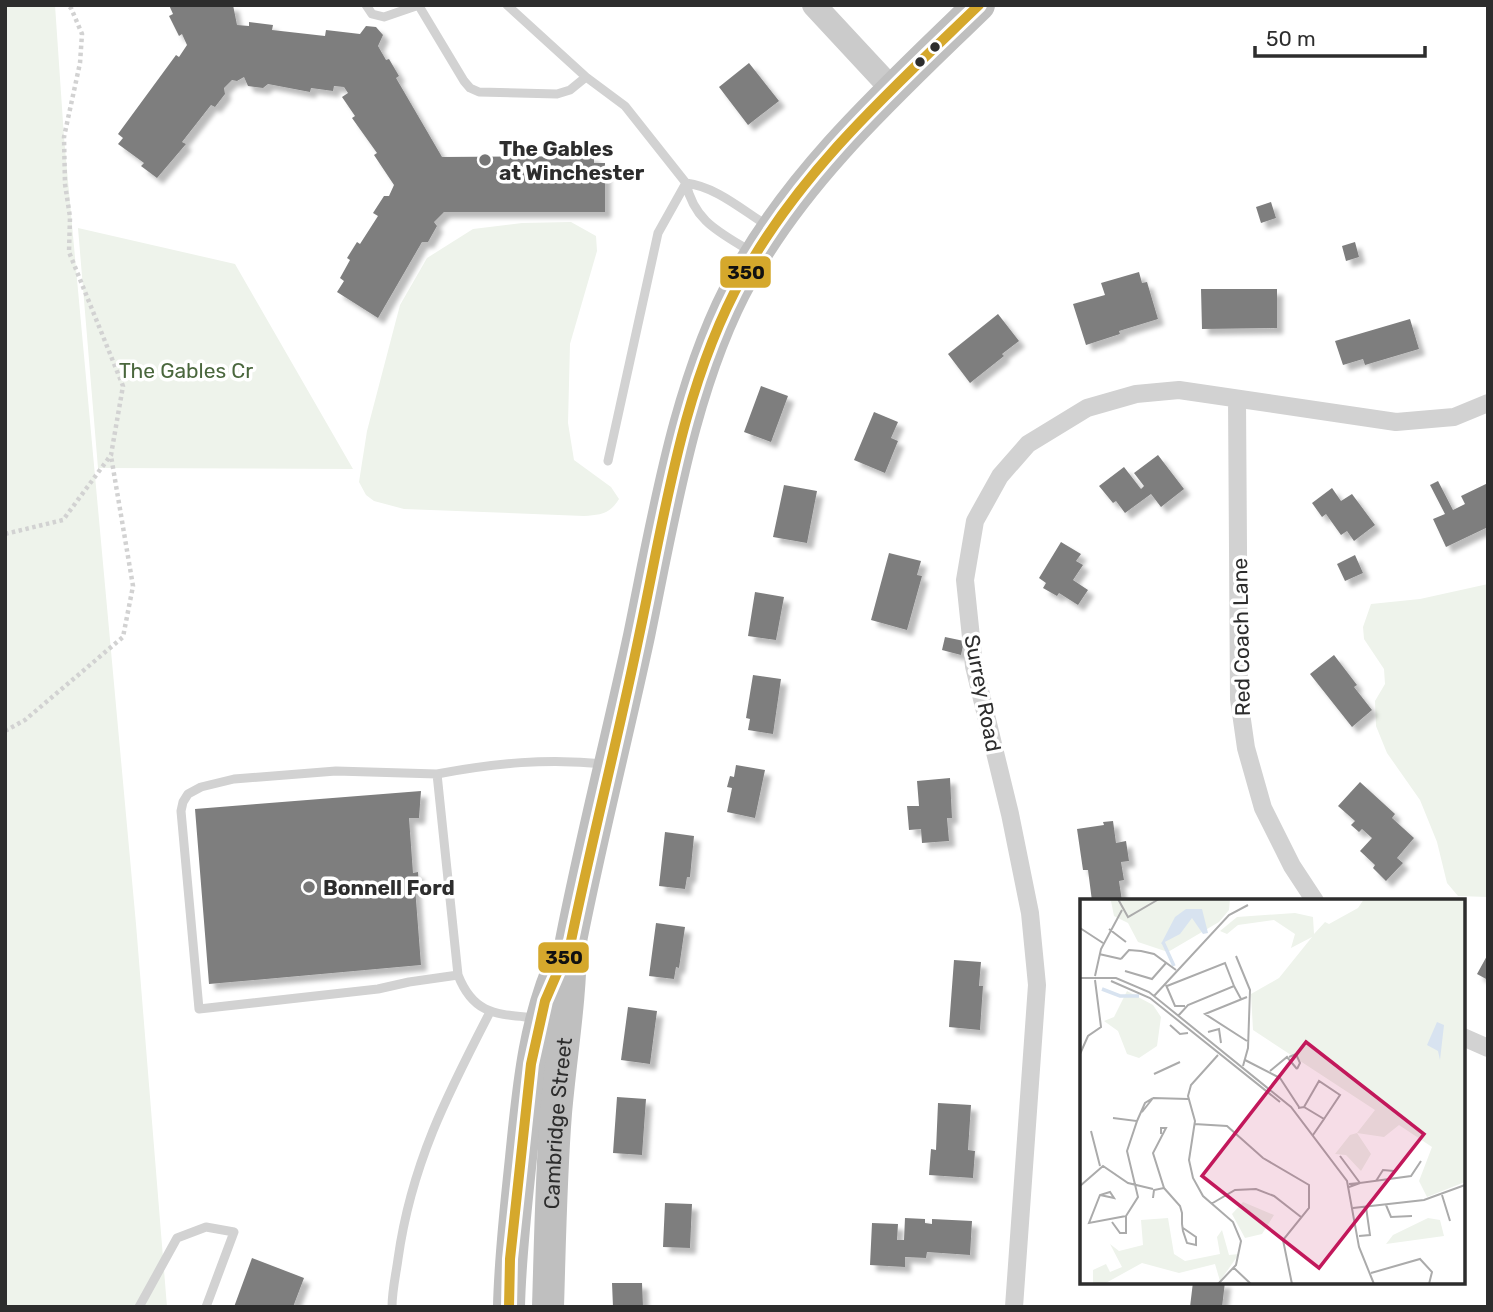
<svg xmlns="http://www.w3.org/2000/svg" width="1493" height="1312" viewBox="0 0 1493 1312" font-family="Rubik,sans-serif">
<defs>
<filter id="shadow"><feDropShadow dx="6" dy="6" stdDeviation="2" flood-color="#0004"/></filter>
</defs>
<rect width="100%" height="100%" fill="#fff"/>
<path fill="#eef3eb" d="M5,5h50l9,132 72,787 31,383h-162z
M571,222l25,14 1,15 -27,93 -2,79 6,37 37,27 8,12c-9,15 -19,16 -35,17l-180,-7 -30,-8 -8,-6 -7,-13 8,-51 33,-126 27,-47 46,-29 49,-6z
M78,228l157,36 118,205 -255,-1z
M1488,584v313l-30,-1 -11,-13 -10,-41 -17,-42 -33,-47 -11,-27 -1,-25 10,-17 -1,-15 -20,-30 -1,-12 8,-23 49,-5z"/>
<path fill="#7e7e7e" filter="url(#shadow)" d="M169,5h64l4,20 12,1v-4l24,3 -1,5 53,6 1,-6 34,4 6,-8 10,1 7,8 -5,11 8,14 3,-1 10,17 -3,2 46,79 152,-1v7h11v49h-161l-10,10 3,4 -9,16h-6l-44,76 -41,-26 7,-11 -4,-3 10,-18 -3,-2 10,-16 3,2 18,-28 -5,-3 11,-17h5l5,-11 -20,-30 3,-2 -25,-35 3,-2 -13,-19 6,-4 -4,-6 -10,-1 -1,5 -22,-3 -1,4 -42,-8 -5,4 -15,-2 -4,-9 -7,4 -5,-1 -8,8 1,6 -10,13 -4,-2 -29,37 4,2 -29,34 -16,-12 3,-3 -26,-19 5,-6 -5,-4 58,-79 3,2 8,-12 -5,-11 -3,2 -10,-20 4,-2z
M749,63l30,38 -31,24 -29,-38z
M1271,202l5,16 -15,5 -5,-16z
M1355,242l4,15 -13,4 -4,-15z
M1139,272l3,11 5,-1 11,37 -39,12 1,3 -34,11 -13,-41 32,-9 -4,-12z
M1201,289h76v39l-75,1z
M998,314l21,27 -17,13 2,2 -34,27 -22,-29z
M1410,319l9,30 -54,16 -2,-6 -20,6 -8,-24z
M761,386l27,10 -17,46 -27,-10z
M874,412l24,10 -7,16 7,3 -13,32 -31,-13z
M1158,455l26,34 -23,18 -10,-13 -26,19 -9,-12 -3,2 -14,-17 25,-19 17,22 3,-3 -10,-13z
M1438,481l15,29 12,-6 -4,-8 27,-13v44l-42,20 -13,-28 12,-5 -15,-29z
M784,485l33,6 -10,52 -34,-6z
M1332,488l9,13 11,-7 23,31 -21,16 -7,-10 -6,4 -15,-21 -4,3 -10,-14z
M1061,542l20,12 -5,7 7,4 -10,15 15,10 -10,15 -19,-12 -2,3 -14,-8 3,-5 -7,-5z
M889,553l32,8 -4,14 5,1 -15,54 -36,-10z
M1355,555l8,18 -18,8 -8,-17z
M755,592l29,5 -8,43 -28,-4z
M945,637l19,4 -3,14 -19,-5z
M1334,655l23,30 -3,2 18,23 -20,17 -42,-53z
M753,675l28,4 -8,55 -25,-4 2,-11 -4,-1z
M736,765l29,5 -10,48 -28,-6 5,-24 -5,-1 3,-11 4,1z
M950,778l2,40h-5l2,23 -27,2 -1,-14 -12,1 -2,-24h12l-2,-25z
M1360,782l35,32 -3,4 22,20 -17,20 6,5 -17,18 -13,-13 2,-3 -15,-14 12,-13 -10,-9 -3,3 -8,-7 4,-4 -17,-15z
M421,791l-2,27h-10l4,55 5,-1 1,15h-4l6,78 -212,19 -14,-175z
M1113,821l3,22 10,-2 3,20 -8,1 3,18 -5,1 3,20h-30l-4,-31h-5l-6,-41 27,-4 -1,-3z
M665,832l29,4 -4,41h-3l-2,12 -26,-3z
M656,923l29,4 -6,41 -3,-1 -2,12 -25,-3z
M1488,954v26l-11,-6z
M954,960l27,2 -2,24h4l-3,44 -31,-3z
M628,1007l29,4 -7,53 -29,-4z
M617,1097l29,2 -4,56 -29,-2z
M938,1103l33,2 -3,45 7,1 -2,27 -44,-3 2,-26 5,1z
M665,1203l27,1 -2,44 -27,-1z
M905,1218l20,1v4l7,1v-5l40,2 -2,34 -43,-3 -1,6 -21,-1v10l-35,-2 2,-42 26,1 -1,16h7z
M252,1258l52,20 -11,29h-59z
M1193,1282h32l-3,25h-32z
M612,1283h30l1,24h-30z"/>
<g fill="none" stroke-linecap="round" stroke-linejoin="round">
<path stroke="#d2d2d2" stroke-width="4.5" stroke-dasharray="3.5 3.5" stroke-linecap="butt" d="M5,534l58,-14 48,-65 12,-69 -54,-134 1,-35 -5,-33 -1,-47 16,-74 2,-29 -11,-26 -4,-3
M5,731l20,-11 98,-83 10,-51 -22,-130"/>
<path stroke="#d2d2d2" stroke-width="9" d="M366,5l6,9 12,3 35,-12
M507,5l79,72 39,29 61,77 -28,50 -50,228
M419,6l45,75 6,7 9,4 78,2 13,-4 16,-13
M750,251c-31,-19 -56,-30 -64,-68 31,4 56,27 82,43
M437,774l-101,-3 -102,8 -33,8 -13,7 -5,8 -2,9 18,198 179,-20 31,-7 49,-7
M536,1018c-38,-4 -62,-2 -78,-43l-21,-201c58,-11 110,-16 168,-10
M139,1307l38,-69 29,-11 28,5 -28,75
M392,1307c0,-16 4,-33 6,-48 13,-94 49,-164 92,-247"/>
<path stroke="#d2d2d2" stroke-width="18" d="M1237,399l2,300 7,49 17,60 29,58 23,35
M1463,1037l25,11
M1014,1307l23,-322 -7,-72 -20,-99 -36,-148 -9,-86 10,-59 25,-45 28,-32 59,-36 49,-14 43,-4 217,32 58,-5 34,-14"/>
<path stroke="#cbcbcb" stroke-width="24" d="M814,5l78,84"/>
<g stroke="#bfbfbf" stroke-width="32">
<path d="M509,1307c1,-50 7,-100 12,-149 7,-70 13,-139 43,-203"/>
<path id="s1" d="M548,1307c2,-65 3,-130 8,-194 5,-58 15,-114 15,-172 20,-102 46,-203 68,-305 24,-116 46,-257 104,-360 58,-105 151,-188 236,-271"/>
</g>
<g stroke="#fff" stroke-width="16">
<path id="bus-1" d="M509,1307l1,-48 21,-195 14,-63 26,-60c21,-102 47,-203 68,-305 26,-122 43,-250 104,-360 58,-106 150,-188 236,-271"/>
</g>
<use href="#bus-1" stroke="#d5a82c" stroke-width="10"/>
</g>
<g fill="#2d2d2d" stroke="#fff" stroke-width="2.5">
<circle cx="935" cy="47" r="6"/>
<circle cx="920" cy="62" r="6"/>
</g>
<g fill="#767676" stroke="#fff" stroke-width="2.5">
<circle cx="485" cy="160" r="7"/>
<circle cx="309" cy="887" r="7"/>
</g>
<g text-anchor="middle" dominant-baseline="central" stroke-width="7" stroke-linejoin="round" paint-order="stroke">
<g font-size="21" font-weight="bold" fill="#2d2d2d" stroke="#fff" text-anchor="start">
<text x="499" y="148">The Gables<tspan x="499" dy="24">at Winchester</tspan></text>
<text x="323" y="887">Bonnell Ford</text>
</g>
<g font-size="21" fill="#4a673d" stroke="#fff">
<text x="186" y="370">The Gables Cr</text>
</g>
<g font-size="21" fill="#2d2d2d" stroke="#fff">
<text transform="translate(1241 637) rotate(-91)">Red Coach Lane</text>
<text transform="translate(983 693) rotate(79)">Surrey Road</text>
<text stroke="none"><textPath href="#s1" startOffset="184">Cambridge Street</textPath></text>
</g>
</g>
<g transform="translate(1080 899)">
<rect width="385" height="385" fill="#fff"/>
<path d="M9,0h141l-1,11 -10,12 -51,30 -30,-10 -10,-19 -14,-7 -3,-15zM284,0h101v283l-38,15 -8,-16 13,-34 -33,-22 -15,12 -27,-4 18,-23 -122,-80 -2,-36 28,-16 33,-41 -21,11 4,-14 -21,-14 -36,5 -11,9 -7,-3 17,-14 58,-4 18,4 1,17 11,-12 4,2 29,-16zM47,92l26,14 8,12 -4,29 -18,12 -12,-4 -9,-23 -14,-10 10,-4zM277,234l14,21 -10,17 -15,-16 -11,-1 15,-19zM163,303l31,13 -12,19 -17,4 -13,-24zM88,319l6,36 11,7 35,-7 -3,-17 5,-7 7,25 10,-1 -19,27 -5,-17 -36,9 -37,-10 -38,21h-11v-14l13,-6 4,8 12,-5 -12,-23 9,7 24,-6 -2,-25zM348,319l12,2 4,16 -58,8 7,-9z" fill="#eef3eb"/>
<path d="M106,10h16l6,24 -5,1 -11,-16 -12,16 -19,10 14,-27zM357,123l7,3 -4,35 -2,-9 -11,-6z" fill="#d8e3f0"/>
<path fill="none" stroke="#d8e3f0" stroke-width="3.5" d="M83,43l11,24M22,90l18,7h19"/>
<path fill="none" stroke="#ababab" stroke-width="2" d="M38,0l10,18 31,-18M0,29l23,15M29,30l17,13M19,55l22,5M156,57l14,34 -2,58 -5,18M41,60l8,-9 12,1 13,3 22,16M45,72l27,8 14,-16M15,77l6,-27 21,-39M0,79h36l33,14 142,115 56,74 12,66 15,37M31,82l39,17 130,104M86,86l9,21h10M87,87l58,-23 9,23M74,97l75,-81 19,-10M167,98l-42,17 42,27M98,117l10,-11 46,-19 7,13M90,126l10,9 8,-1M128,133l11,-3 2,14M0,155l8,-18 13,-9 -6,-47M138,156l-27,30 -3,11 7,25 -6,39 4,18 10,18 30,26 8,19 -5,24 -18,19M209,158l7,-3 4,9 -3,6M165,161l35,18 19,29M190,172l17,-14 10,12M74,175l26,-12M73,199l35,1M224,208l15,-26 21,14 -16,24M218,209l6,-1 20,12 -11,16M33,219l24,3 -10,30 11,46 -12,19M57,222l8,-18 8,-5 -11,14M114,225l33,2 36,32 46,27v23l-26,32 9,44M11,232l9,35M260,257l20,27 51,-7 10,-15M296,282l7,-11 11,1M269,285l11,-1 -11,4M0,287l23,-20 25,17 25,6M84,289l16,18 2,7v11l1,7 4,12 9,2v-8l-13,-9M20,296l14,3 -4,-6 -10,3 -11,28 37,-7v17h-6l-8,-11M362,296l8,26M73,299l1,-8 10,-2 -11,-35 13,-25h-5v6M131,305l24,-14 21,-1 18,7 27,21M306,306l5,12 21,-1M273,309l71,-8 41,-15M279,337l11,-1 -4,-28M154,369l17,16M291,374l49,-14 12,13 -3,12"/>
<path fill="#c2185b" fill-opacity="0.15" stroke="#c2185b" stroke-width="3.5" d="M226,143l118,92 -105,134 -117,-92z"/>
<rect width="385" height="385" fill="none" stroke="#2d2d2d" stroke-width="3.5"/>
</g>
<g stroke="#fff" stroke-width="2.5">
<rect x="719" y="255" width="53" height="34" rx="7" fill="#d5a82c"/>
<rect x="537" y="941" width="53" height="33" rx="7" fill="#d5a82c"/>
</g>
<g font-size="19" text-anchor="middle" font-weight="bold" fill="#111">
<text x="746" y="279">350</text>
<text x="564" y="964">350</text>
</g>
<rect width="1493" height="1312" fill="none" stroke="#2d2d2d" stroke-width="14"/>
<path d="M1255 46v10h170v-10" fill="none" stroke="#2d2d2d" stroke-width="3.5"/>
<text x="1266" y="46" font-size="21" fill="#2d2d2d" stroke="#ffffff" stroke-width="5" paint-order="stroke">50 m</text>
</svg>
